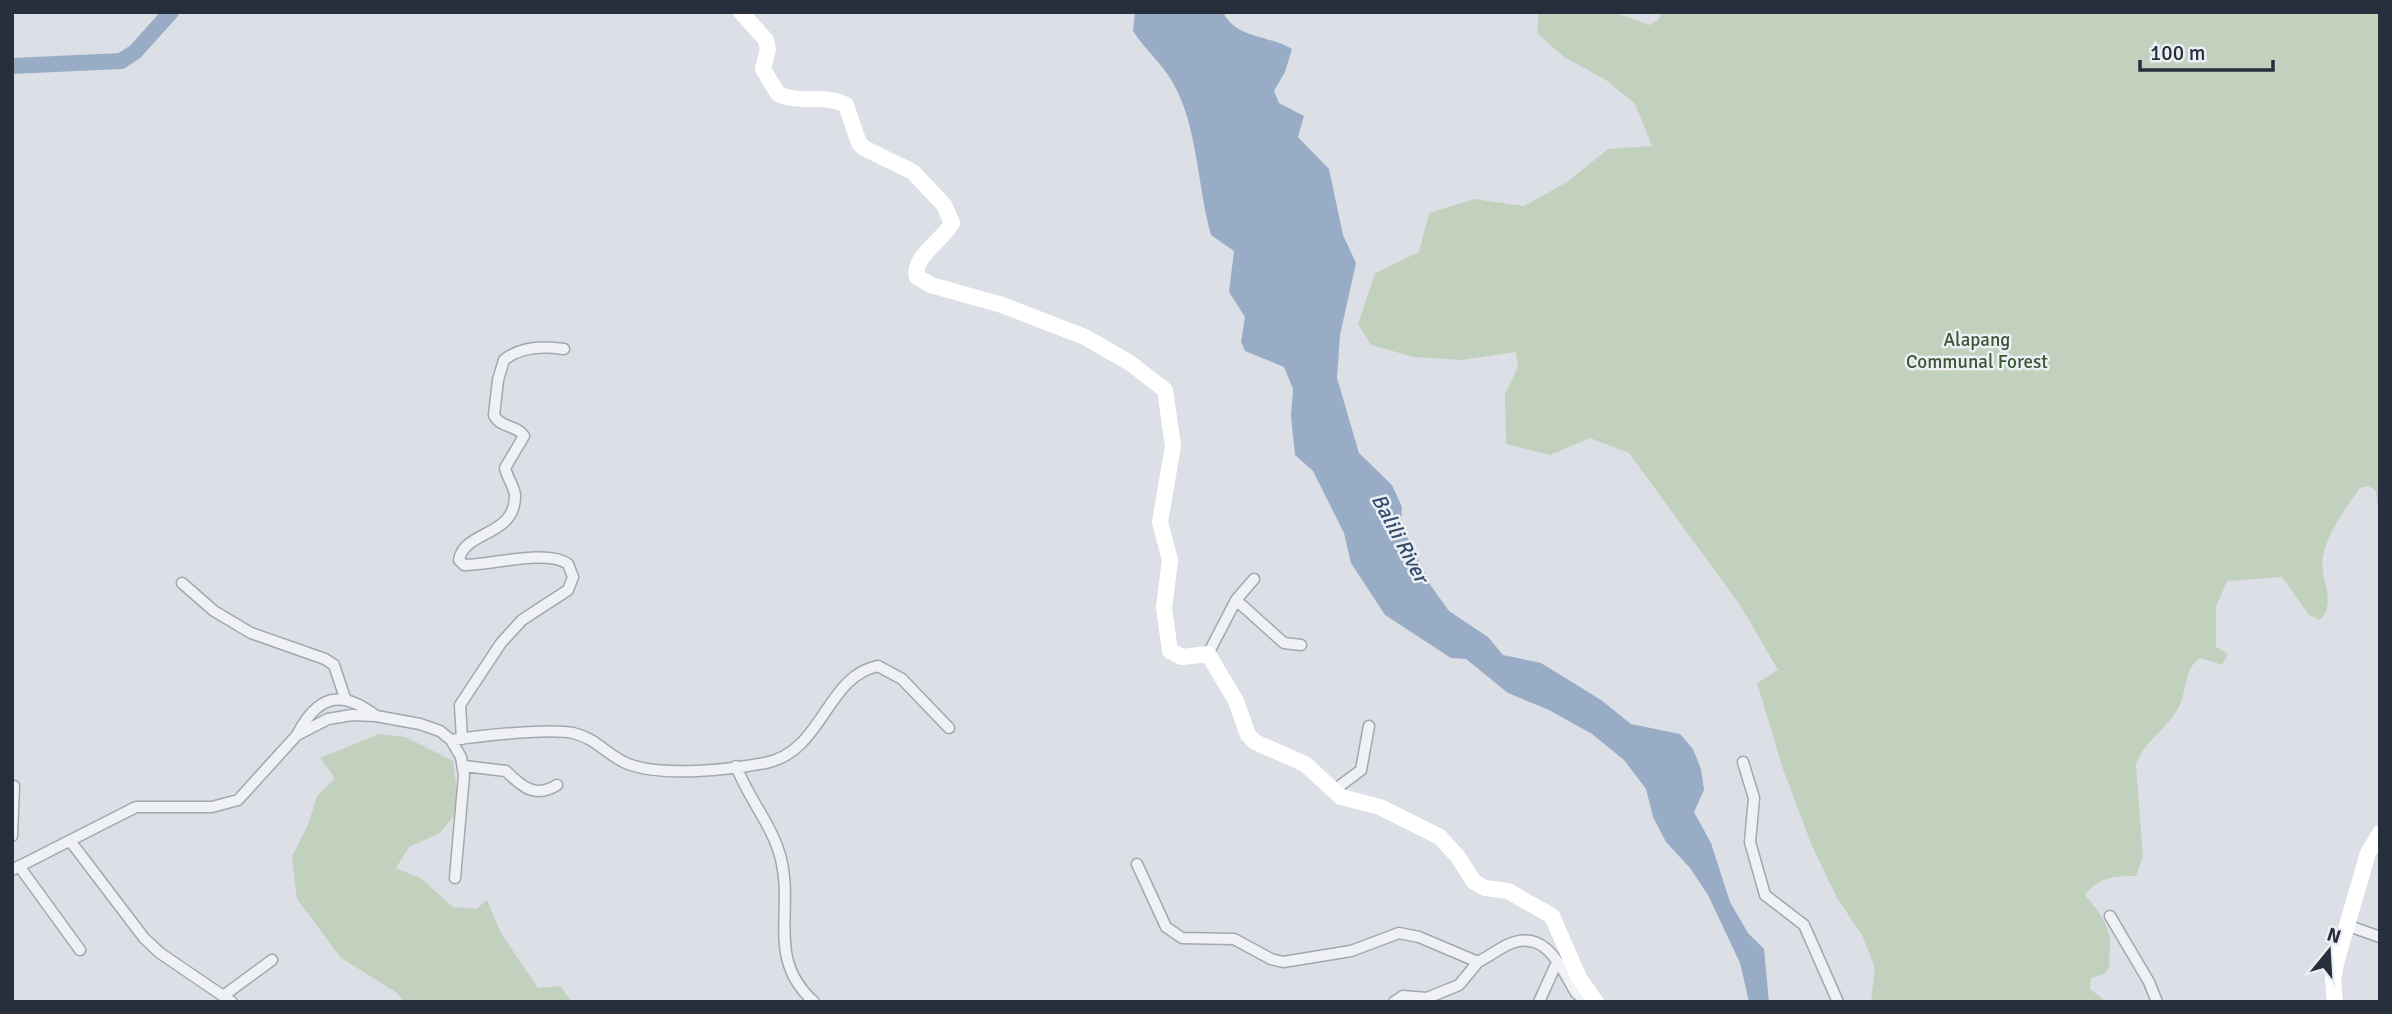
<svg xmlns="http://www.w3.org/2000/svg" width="2392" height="1014" viewBox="0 0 2392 1014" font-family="Signika,sans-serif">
<rect width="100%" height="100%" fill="#dce0e6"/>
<path fill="#c2d0be" d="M1539,12h74l37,13 10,-7 1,-6h719v520l-4,-41 -7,-5 -9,2c-14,20 -33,44 -37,69 -4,22 15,44 -3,63l-11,-5 -27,-38 -55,4 -11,26v40l12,7 -6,11 -22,-7c-17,13 -12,26 -19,44 -9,24 -36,37 -45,62l7,93 -7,19c-21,0 -38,1 -51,19 11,13 24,28 25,47 1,8 -2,14 0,23l-6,9 -13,4 -1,11 17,13h-236l4,-34 -13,-33 -25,-37 -25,-52 -29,-77 -26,-86 21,-13 -38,-65 -111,-152 -39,-15 -40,17 -44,-11 -1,-50 13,-27 -2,-15 -55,8 -47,-3 -43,-12 -13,-21 17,-51 44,-21 10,-39 45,-14 50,7 43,-24 41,-33 44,-3 -17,-42 -29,-24 -42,-23 -27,-24z
M379,734l26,3 48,24 6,48 -19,24 -31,14 -13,21 26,11 31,28 23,2 11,-9 14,33 37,55 22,-2 12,16h-168l-7,-9 -56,-35 -44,-59 -5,-43 16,-31 9,-29 18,-18 -15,-20z"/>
<path fill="#98adc5" d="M1135,12h88c13,27 46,23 69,37l-7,23 -11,19 5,12 25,13 -6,21 31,32 14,66 13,28 -16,72 -3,43 22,75 33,32 10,22 -1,17 30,62 18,25 39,26 15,18 38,8 60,37 30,24 49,10 13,15 8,20 3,21 -10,22 17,31 19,59 18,31 16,16 5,53h-20l-9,-39 -32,-68 -18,-27 -24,-26 -13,-25 -7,-28 -22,-29 -32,-26 -43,-24 -41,-17 -42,-34 -15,-1 -66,-43 -34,-52 -7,-30 -31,-62 -18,-16 -4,-39 2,-27 -9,-22 -39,-16 -4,-9 4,-25 -16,-25 5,-41 -23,-16c-14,-50 -13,-108 -38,-152 -10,-19 -29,-34 -40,-52z"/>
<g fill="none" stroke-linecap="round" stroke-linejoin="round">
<path stroke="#98adc5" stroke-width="16" d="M12,66l109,-5 14,-9 36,-40"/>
<g stroke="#a2a7b0" stroke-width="13">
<path id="street" d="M182,583l32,28 37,22 74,26 9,6 11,33
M1236,600l48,43 17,2
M1208,654l28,-54 18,-21
M297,735c20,-39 44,-47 79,-19
M462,739l-2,-34 41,-62 21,-23 46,-30 5,-13 -5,-13c-21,-15 -77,1 -104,1l-5,-5c5,-30 57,-23 56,-65 -1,-9 -8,-18 -10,-27l19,-32c-7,-11 -24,-8 -30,-21l4,-35 6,-20c17,-14 40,-14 60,-11
M451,740l10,17 3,18 -9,103
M1743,762l11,36 -4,44 15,53 39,30 34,77
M464,766l42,5c15,15 29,28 51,14
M736,766c12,32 37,60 45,93 13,53 -15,100 33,143
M1333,791l28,-21 8,-44
M12,836l2,-50
M71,842l73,96 16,15 72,49
M1137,864l29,63 16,11 52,1 37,20 12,3 68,-11 48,-18 20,4 59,25c10,-5 19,-12 29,-17 38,-18 53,21 69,48l6,5h9
M19,866l61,84
M12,870l124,-63h76l26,-7 59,-65 31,-16 24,-4 24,1 44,8 20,7 11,9c27,-4 98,-12 122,-7 23,5 35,23 55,31 35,13 101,6 137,-1 58,-11 61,-87 113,-97l24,13 47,49
M2110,916l39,66 8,20
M2349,926l31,11
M223,996l49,-36
M1394,1002l9,-6 24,2
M1425,1002l2,-4 32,-13 19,-23
M1539,1002l18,-40"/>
</g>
<use href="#street" stroke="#eff1f5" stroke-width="10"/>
<path stroke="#fff" stroke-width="16" d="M741,12l25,28 2,9 -5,20 15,25c22,10 48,0 68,11l13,38 5,5 49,24 31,33 8,18c-9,17 -40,34 -35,54l14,8 71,20 83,32 45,26 35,27 8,56 -13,76 10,38 -6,48 6,43 12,6 26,-3 28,47 12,34 7,7 50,22 36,33 39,10 60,30 18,20 16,25 11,6 23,3 44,25 27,62 17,24
M2335,1002l-2,-22 3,-17 32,-110 12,-20"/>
</g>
<g text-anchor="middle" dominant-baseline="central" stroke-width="5" stroke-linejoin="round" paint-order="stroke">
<g font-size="19" fill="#3a5735" stroke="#eceff4">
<text x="1977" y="340">Alapang<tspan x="1977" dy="22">Communal Forest</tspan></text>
</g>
<g font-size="21" font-style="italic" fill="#334c6e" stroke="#eceff4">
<text transform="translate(1400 538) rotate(62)">Balili River</text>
</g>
</g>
<rect width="2392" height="1014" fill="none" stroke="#272e3c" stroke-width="28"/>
<g transform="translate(2329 951) rotate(18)" stroke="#eceff4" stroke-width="5" paint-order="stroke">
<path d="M0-5L12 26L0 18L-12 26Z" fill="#272e3c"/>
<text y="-10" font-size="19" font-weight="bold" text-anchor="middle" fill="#272e3c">N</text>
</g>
<path d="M2140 60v10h133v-10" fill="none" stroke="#272e3c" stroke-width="3.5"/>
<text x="2150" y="60" font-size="21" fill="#272e3c" stroke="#eceff4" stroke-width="5" paint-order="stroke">100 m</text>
</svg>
